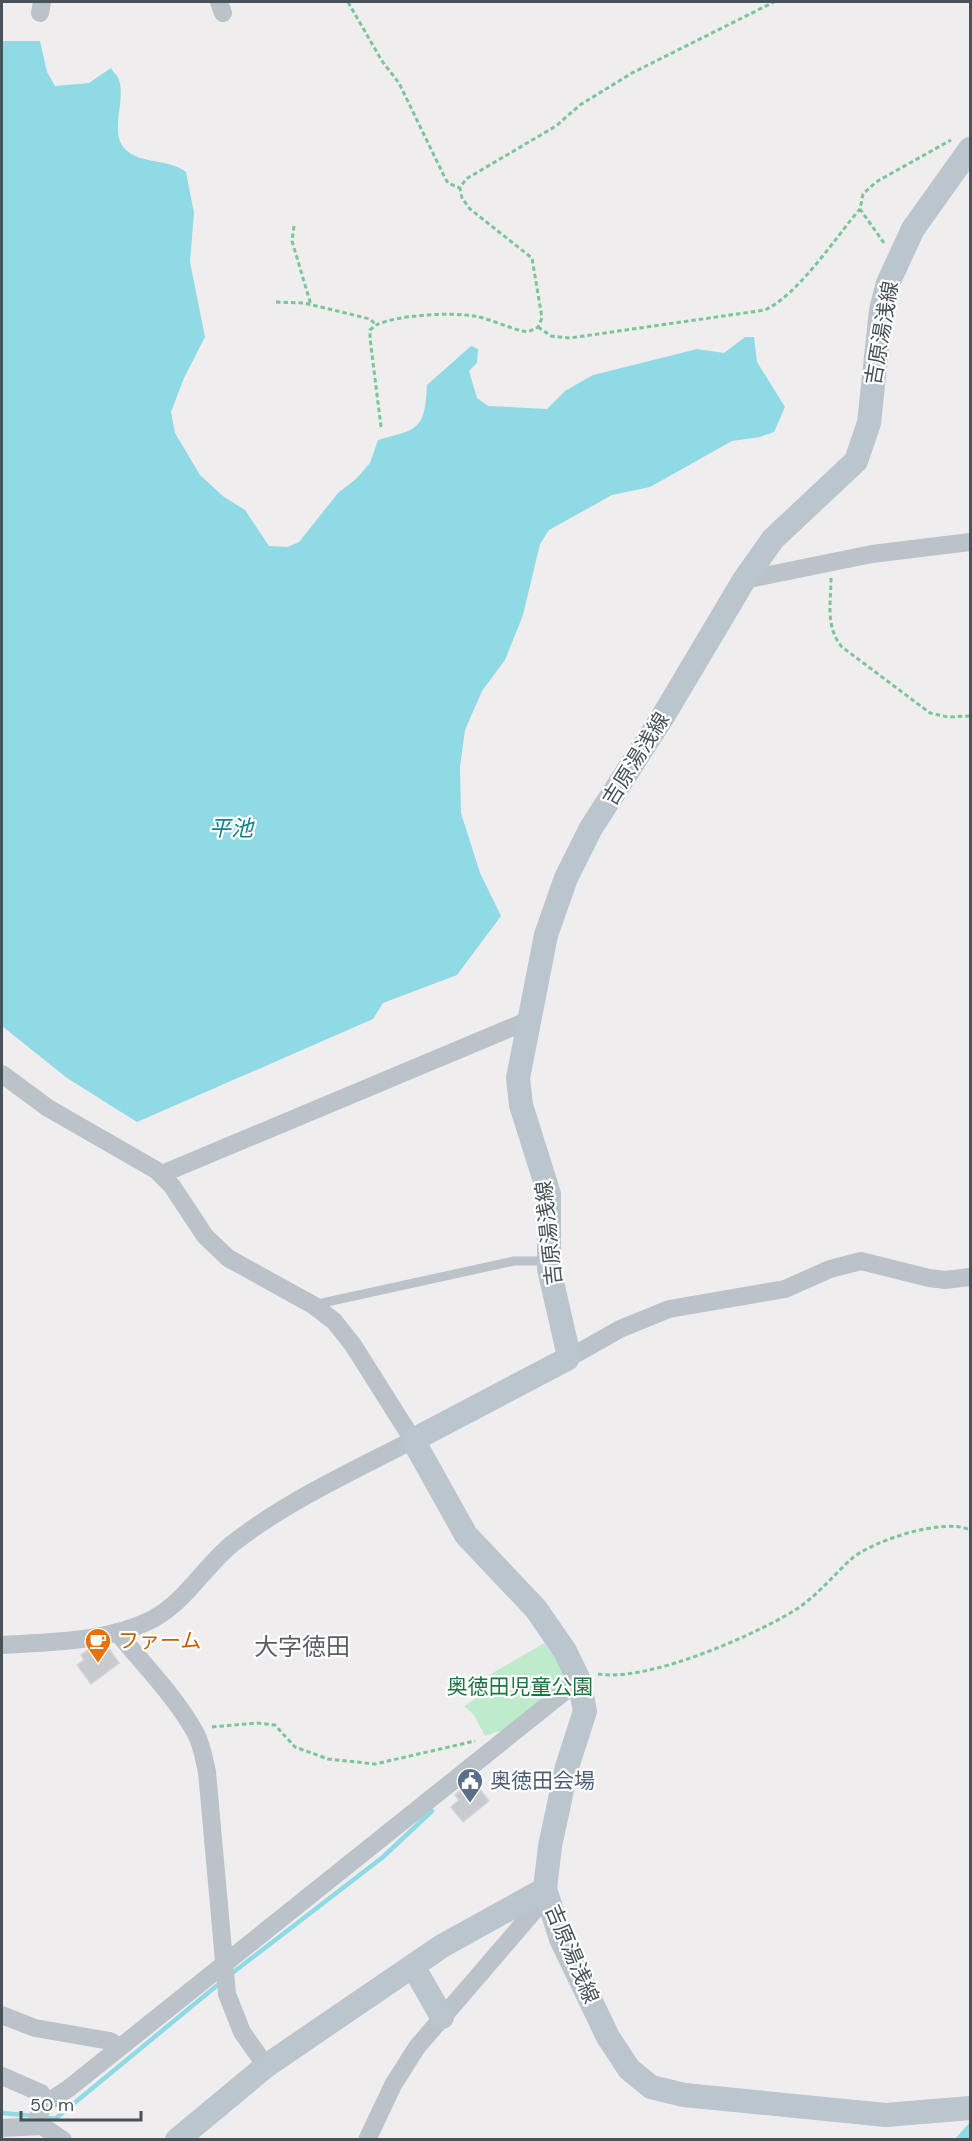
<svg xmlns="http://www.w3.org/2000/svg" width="972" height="2141" viewBox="0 0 972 2141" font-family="'DM Sans','Noto Sans JP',sans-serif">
<rect width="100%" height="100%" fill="#f0edee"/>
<path fill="#beebcc" d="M548,1641l20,40 -53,45 -30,10 -11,-21 -10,-9 28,-18 -3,-13z"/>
<path fill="#8fdae5" d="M2,41h38l7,31 8,14 34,-3 22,-15c2,4 7,8 8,12 7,20 -10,53 6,69 16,16 43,9 61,23l8,41 -4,49 15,75 -21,41 -13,34 4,21 25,42 24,22 21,13 24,36 18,1 12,-5 39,-49 18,-14 14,-16 8,-23c39,-11 47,-9 49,-55l44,-39 7,3 -1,14 -8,8 8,27 11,8 59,3 18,-18 28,-16 104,-26 27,4 21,-16h9l3,25 28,45 -11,25 -14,5 -28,4 -82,46 -38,8 -63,35 -9,14 -17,71 -18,45 -23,31 -17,39 -5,37 1,46 19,60 21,43 -44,59 -74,28 -10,16 -236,103 -70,-44 -65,-52z
M970,2122v17h-15z"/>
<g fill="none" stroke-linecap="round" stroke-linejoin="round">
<path stroke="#8fdae5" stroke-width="4.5" d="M231,1974l152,-117 49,-46
M2,2113l33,3
M43,2117l12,2 165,-136"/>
</g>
<path fill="#c7cbd0" stroke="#d2d4d8" stroke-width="1.5" d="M107,1646l12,17 -28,21 -14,-19 7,-5 -3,-5 7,-5 5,-1 2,3z
M473,1781l16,20 -26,21 -12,-15 8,-7 -4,-5z"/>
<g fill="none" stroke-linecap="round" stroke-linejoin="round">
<path stroke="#79c699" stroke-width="3" stroke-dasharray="4.5 3" stroke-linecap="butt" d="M348,2l34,59 17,22 46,95 3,5 12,5
M294,226l-2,15 19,64
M884,243l-24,-34 3,-15 13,-12 75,-42
M276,302l28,1 66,16 6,6
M538,327l13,9 19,2 195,-28c34,-16 70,-72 95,-101
M381,427l-11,-89v-8l6,-5c21,-10 74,-13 98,-9 18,3 35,13 54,16l10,-5 4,-9 -10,-60 -62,-49 -8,-11 -2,-10 6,-9 90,-53 24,-21 52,-32 142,-71
M831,578c0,24 -6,49 11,69l88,66 18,4 22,-1
M598,1674c49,8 150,-36 194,-62 23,-14 39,-34 58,-52 21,-19 94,-43 120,-30
M212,1727l45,-4 18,2 20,22 33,12 47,5 100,-23"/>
<path stroke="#bac3c9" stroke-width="9" d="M313,1305l201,-44h34"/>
<path stroke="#bac3c9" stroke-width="18" d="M219,2l4,11
M40,13l2,-11
M744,580l128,-26 98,-12
M2,1074l46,34 108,62 16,16 33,50 23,22 85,47 21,16 19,24 60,95c-62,32 -126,61 -181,104 -28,23 -46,57 -79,75 -45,23 -102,23 -151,26
M162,1174l365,-153
M567,1359l53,-30 49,-20 116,-20 45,-20 31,-8 68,17 16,2 25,-3
M117,1632c26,32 58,64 78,100 7,12 9,27 12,40l20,222 15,38 24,34
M2,2015l33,13 75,13 10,6
M2,2076l39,17 2,12
M42,2126l-4,-9 5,-12 25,-16 511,-409
M2,2128l40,-2 21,14
M367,2140l26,-55 24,-38 130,-151"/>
<path stroke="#bac5ce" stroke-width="24" d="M970,149l-57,80 -25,54 -7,27 -12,113 -13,38 -83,78 -29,41 -82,138 -71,110 -25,50 -20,57 -28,143 3,27 28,89v75l19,83 -1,7 -154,81 53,95 70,74 29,42 14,29 6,31 -18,56 -17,79 -5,43 16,50 47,98 21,32 22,18 33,8 202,20 84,-7
M413,1966l29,51
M177,2140l89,-74 176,-120 103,-57"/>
</g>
<defs>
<g id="cafe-pin" transform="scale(1.35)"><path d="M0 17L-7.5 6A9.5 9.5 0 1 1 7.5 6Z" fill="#e8710a" stroke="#fff"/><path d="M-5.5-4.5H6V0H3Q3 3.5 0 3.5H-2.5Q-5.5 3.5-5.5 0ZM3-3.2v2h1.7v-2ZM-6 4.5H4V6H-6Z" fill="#fff"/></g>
<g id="civic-pin" transform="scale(1.35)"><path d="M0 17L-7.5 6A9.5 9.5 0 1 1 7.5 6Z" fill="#5c6f8a" stroke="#fff"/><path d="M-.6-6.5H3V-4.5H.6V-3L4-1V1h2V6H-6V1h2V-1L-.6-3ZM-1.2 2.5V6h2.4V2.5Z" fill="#fff"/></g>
</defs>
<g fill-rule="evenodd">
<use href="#cafe-pin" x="98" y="1641"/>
<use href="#civic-pin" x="470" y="1781"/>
</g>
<g text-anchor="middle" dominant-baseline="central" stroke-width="4.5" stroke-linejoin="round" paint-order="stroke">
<g font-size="21" fill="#475259" stroke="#fff">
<text transform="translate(882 333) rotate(-80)">吉原湯浅線</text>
<text transform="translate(636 759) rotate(-58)">吉原湯浅線</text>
<text transform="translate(549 1233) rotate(-96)">吉原湯浅線</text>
<text transform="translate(572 1954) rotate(67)">吉原湯浅線</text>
</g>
<g font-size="21" fill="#c56008" stroke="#fff" text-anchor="start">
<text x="118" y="1641">ファーム</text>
</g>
<g font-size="21" fill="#1e7541" stroke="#fff">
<text x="520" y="1687">奥徳田児童公園</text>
</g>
<g font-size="21" fill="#4e5e75" stroke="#fff" text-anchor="start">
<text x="490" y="1781">奥徳田会場</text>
</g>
<g font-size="22" font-style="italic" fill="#16808e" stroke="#fff">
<text x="231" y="828">平池</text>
</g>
<g font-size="24" fill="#5b5e62" stroke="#fff">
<text x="302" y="1646">大字徳田</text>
</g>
</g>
<rect width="972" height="2141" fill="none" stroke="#475259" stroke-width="6"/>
<path d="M21 2111v9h120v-9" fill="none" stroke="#475259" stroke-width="3"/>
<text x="30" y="2111" font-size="18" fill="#475259" stroke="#ffffff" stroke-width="4.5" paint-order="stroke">50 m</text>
</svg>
